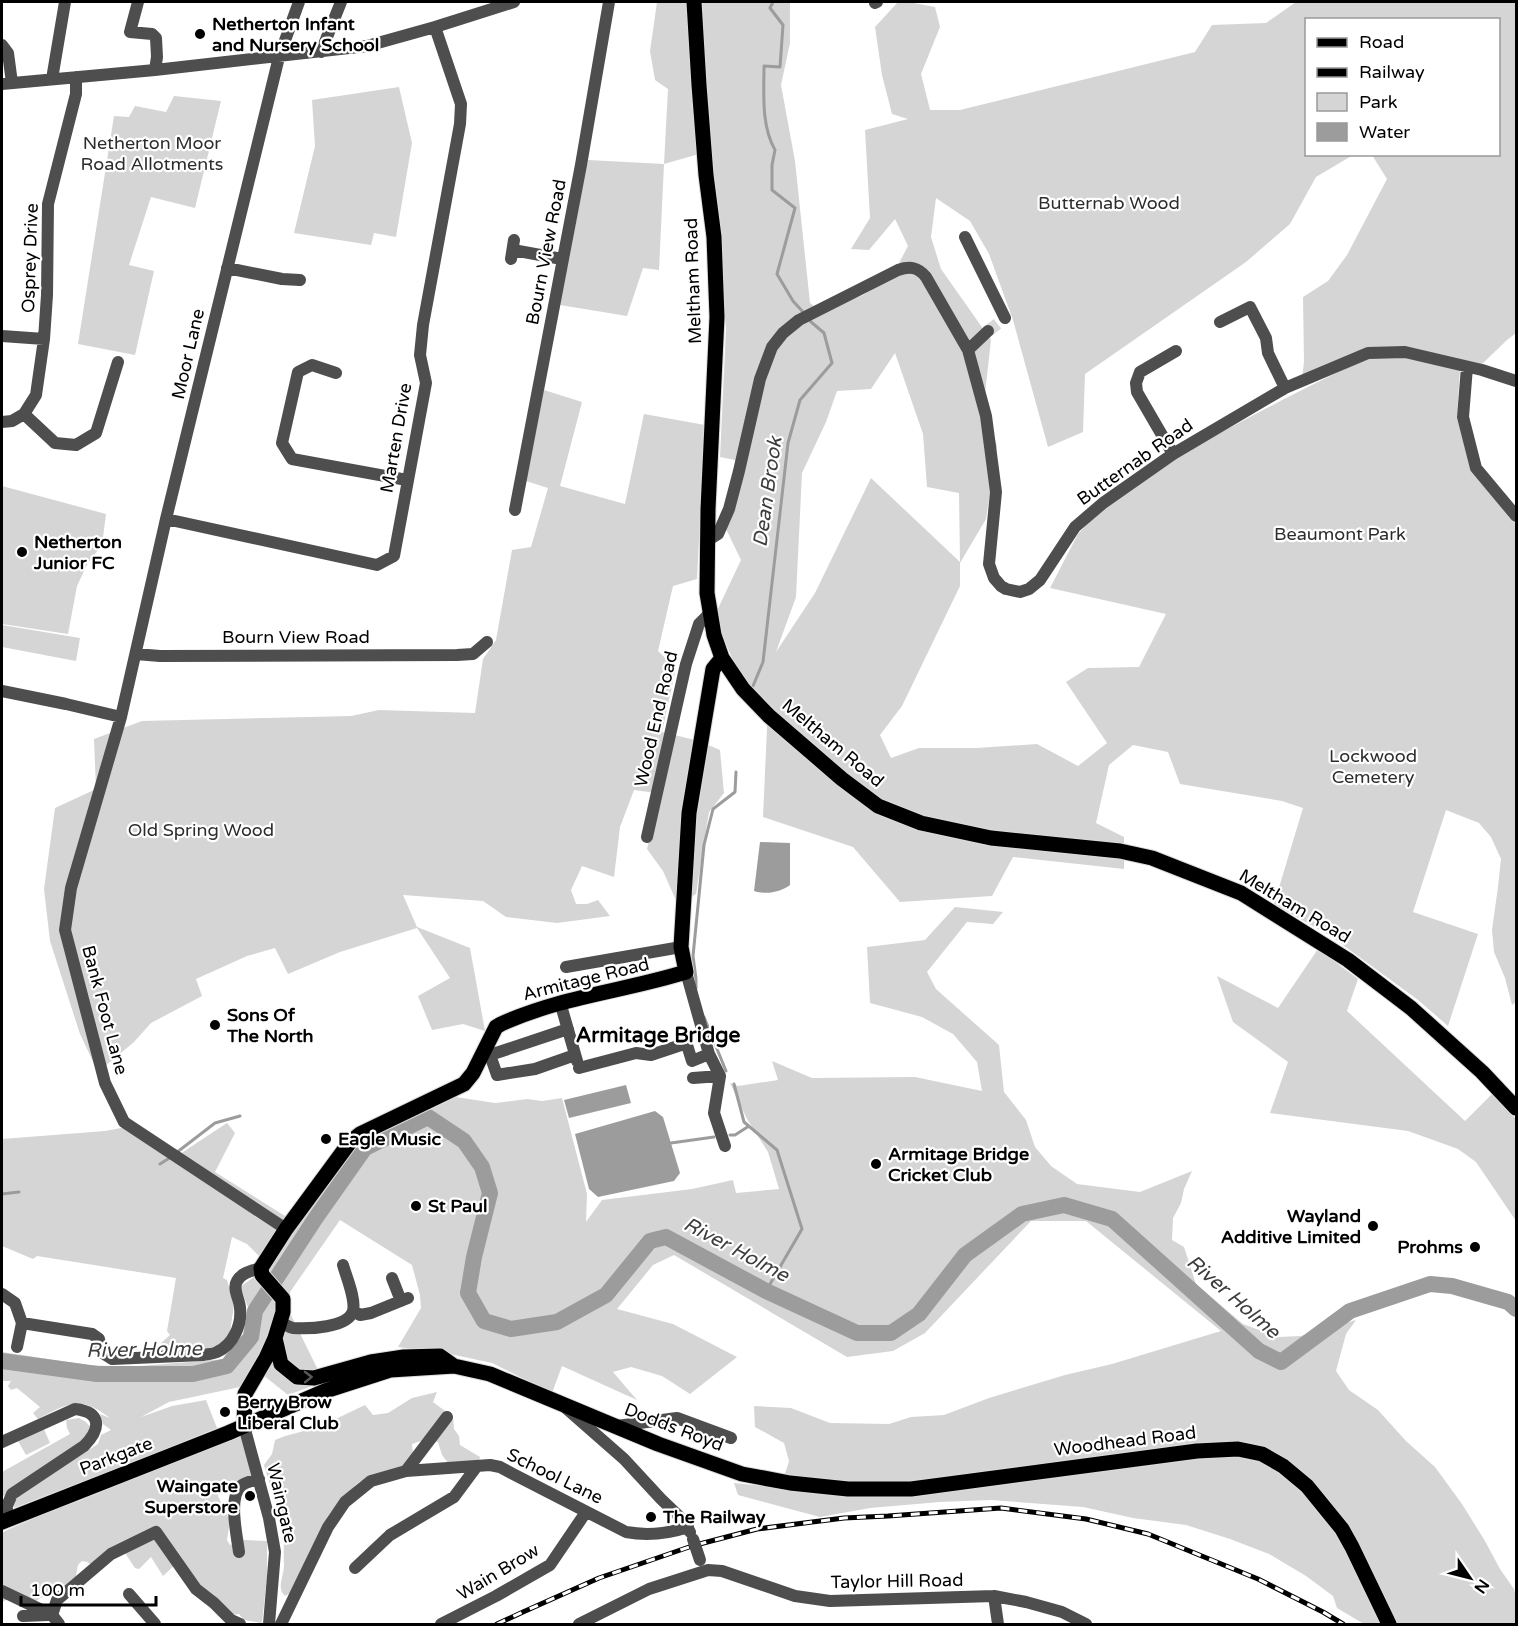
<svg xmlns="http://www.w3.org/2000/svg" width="1518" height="1626" viewBox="0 0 1518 1626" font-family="'Varela Round',sans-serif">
<rect width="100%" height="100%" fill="#fff"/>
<path fill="#d5d5d5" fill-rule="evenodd" d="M657,2h32l10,152 -35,10 -5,106 -16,-2 -16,48 -67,-11 28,-145 76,4 4,-75 -13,-9 -5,-29z
M702,2h88v41l-9,42 14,76 15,142 11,9 42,-17 28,-17 17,-32 -13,-27 -26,31 -18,-1 19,-31 -5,-88 43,-11 -16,-5 -10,-39 -7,-48 23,-25h10l27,5 5,20 -19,47 9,36h30l235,-58 17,-27 54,-2 30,-21h220v331l-9,7 -26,25 -74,-17 -27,-1 -34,11 -44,20 2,-16 -1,-65 25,-16 19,-26 40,-76 -15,-24 126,-1v-134h-192v134l47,1 -37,22 -26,47 -44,38 -161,112 -2,58 -35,15 -35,-127 -24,-66 -19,-33 -34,-23 -5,39 10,32 50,71 -7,63 13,43 -11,73 -26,44v23l-58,120 -22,29 11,23 28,-10h57l61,-4 41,22 29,-23 -41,-61 22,-14 51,-1 27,-53 -116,-26 28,-54 23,-24 81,-57 102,-54 88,-44 34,1 54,12 -3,50 15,54 40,49 4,3v478l-4,3 -7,-27 -11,-26 -2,-22 6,-43 3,-28 -10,-22 -12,-14 -33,-13 -33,102 65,22 -30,92 -30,-26 -86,-63 -58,-33 29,-96 -21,-7 -102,-17 -12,-32 -35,-7 -24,20 -13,58 28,14v32l-111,-12 -21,39 -92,6 -47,-55 -90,-30 5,-111 -27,-28 -27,-61 27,-57 -16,-33 20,-65 -25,-5 6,-127 -21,-258zM895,353l28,81 4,53 32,6 1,69 -89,-84 -56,115 -39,59 20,-55 6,-124 24,-51 11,-31 34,-2z
M399,87l13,56 -16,94 -22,-4 -3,12 -77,-12 21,-87 -3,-46z
M174,96l47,5 -26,107 -44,-11 -22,68 25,6 -19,84 -57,-11 36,-228 15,1 6,-11 31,6z
M544,390l38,12 -22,84 65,18 19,-90 61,11 -8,154 -24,7 -15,65 18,17 -14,64 37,9 21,9 4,43 -15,19 -13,82 -18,11 -15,-34 -16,-22 11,-45 -2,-11 -22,-3 -14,37 -6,50 -32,-11 -11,24 5,14h11l11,-4 12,16 -53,7 -51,-6 -23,-16 -80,-6 14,32 53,21 15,83 -22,-7 -31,6 -14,-34 32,-18 -33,-50 -77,24 -52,22 -13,-26 -28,8 -51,23 6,17 -51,27 -17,19 -36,30 -18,-38 -30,-93 -6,-52 11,-81 41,-19 -2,-50 48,-18 209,-5 28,-6 96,3 8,-54 13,-19 16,-90 19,-3 17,-59 -22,-7z
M2,486l104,28 -4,31 -14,18 -11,23 -9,48 -66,-10z
M2,625l78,13 -4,23 -74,-14z
M955,907l48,5 -10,12 -26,-2 -40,50 9,17 63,56 5,47 22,28 9,27 16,19 26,18 63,8 52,-21 -8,18 -3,14 -8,15 -1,22 12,7 12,37 47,40 35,13 23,-1 55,-16 -10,14 -10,37 13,19 29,20 28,31 29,26 27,37 23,37 15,28 14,20 2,8v27h-152l-27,-16 -4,-12 -27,-20 -37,-22 -39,-15 -44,-14 -53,-7 -50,-11 -92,-7 -51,2 -70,6 -50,9 -82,-22 -4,-12 29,3 22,-12 4,-13 -5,-18 -29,-16 -1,-21 37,2 39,15 59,1 22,-7 33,-2 45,-17 76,-23 47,-11 109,-33 -135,-110h-55l-106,112 -32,18 -46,6 -173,-102 -21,10 -36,44 56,15 64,33 -47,37 -28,-18 -31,-9 -18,5 24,28 -75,-34 -10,27 -60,-30 -42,-9 -52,-7 23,-39 -1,-13 -8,-30 -72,-45 -50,72v21l28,57 -6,16 -24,9 -35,-28 -13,20 -71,15 -28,15 31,-11 34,-6 11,28 -76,31 -127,49 1,-11 83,-53 3,-9 10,-5 -8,-6 -3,-10 10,4c-30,-23 -42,-15 -72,1l-5,-6 7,-6 -23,-19 -6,2 -3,-4 3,-5h-9v-29l86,13 40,2 97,-8 17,-21 7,-28 -9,-23 29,-21 -22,-22 -15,-7 -9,41 4,2 7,25 -4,27 -12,15 -68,6 20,-18 -3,-4 9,-53 -139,-22 -4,3 -31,-13v-109v2l103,-8 16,-3 7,-7 52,33 47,-31 8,10 -20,39 70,44 17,4 54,-74 100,-49 39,6 32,-4 15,2 20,-3 25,96 -1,28 16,-22 90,-11 41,-9 3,13 43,-4 -11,-37 -21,-33 -17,-36 8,3 40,-6 -6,-19 40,17 103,-1 67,14 -5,-29 -24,-28 -31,-17 -52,-14 -3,-56 58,-7z
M1318,949l40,30 -11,32 118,110 27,-27 24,25v102l-40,-59 -18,-13 -50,-18 -138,-18 18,-51 -55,-40 -16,-46 61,32z
M437,1392l-4,10 20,15 1,12 5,7 1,9 20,12 -2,7 -30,-1 -6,-8 -4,-13 -17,-1 -9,3 1,10 -8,12 -35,9 -12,8 -21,21 -9,12 -11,22 -25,54 -7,4c-9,-8 -1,-20 -1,-31 -1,-12 1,-25 -1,-37 -5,-22 -13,-42 -19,-63l8,-11 3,-14 10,-4 34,-9 46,-22 8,10 15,-2 24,-15z
M79,1418l7,4 6,7 -3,8 -87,60v-25l68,-38 -3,-6 -1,-8z
M43,1427l7,16 -24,12 -9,-16z
M241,1434l12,44 -26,12 -7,-1 -2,7 12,25 -3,19 3,5 14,-5 23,1v36l-5,46 -18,-3 -5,-6 -7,1 -31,-27 -21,-28 -17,16 -12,-19 -12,12 -4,-1 -12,-18 -33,14 -3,-2 -5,-1 -4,4 -2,11 -13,11 -5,1 -22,13c-12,-2 -23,-5 -34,1v-69c8,-5 17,-8 26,-12 17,-8 33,-16 51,-20z"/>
<path fill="#9c9c9c" d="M760,842l30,1v42c-9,7 -24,10 -36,6z
M626,1085l5,18 -62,15 -5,-18z
M655,1111l8,6 17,56 -6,8 -76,16 -9,-8 -14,-55z"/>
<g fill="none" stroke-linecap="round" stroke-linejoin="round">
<path stroke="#9c9c9c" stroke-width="3" d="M773,2l-3,6 13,17 -3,42 -16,-1c0,28 -3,59 11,84l-3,15v25l23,18 -18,66 16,27 10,11
M753,686l10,-24 25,-219 12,-43 32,-37 -8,-30 -14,-12
M696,988v-9l-3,-23 11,-111 9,-36 22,-17 1,-20
M704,1017l22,54
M734,1084l10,38 33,28 25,79 -36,62
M730,1135h5l14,-9
M671,1143l43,-6
M176,1153l39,-30 25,-7
M160,1164l11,-7
M2,1194l17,-2"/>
<path stroke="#9c9c9c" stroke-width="16" d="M2,1361l95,13h96l34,-8 24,-29 4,-26 60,-92 50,-71 63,-31 36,24 18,26 8,26 -16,64 -6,36 16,28 27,8 46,-7 49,-27 44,-54 16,-4 100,54 91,42h34l28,-19 46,-59 57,-41 42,-9 48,14 147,132 22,11 69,-51 80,-27 22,2 56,16 8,7"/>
<path stroke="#d9d9d9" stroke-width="12" stroke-dasharray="12 6" stroke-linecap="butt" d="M988,331l17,-13"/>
<g stroke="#dbdbdb" stroke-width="17">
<path id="major" d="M694,2l5,83 7,90 8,62 3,80 -9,192 -1,84 7,42 8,23 21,31 26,27 73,63 36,27 43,17 70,15 129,13 32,7 89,35 107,67 63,48 71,64 34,36
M275,1338l6,26 16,13 17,1 57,-16 33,-5 36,-1 14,10
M244,1426l1,-32 21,-36 9,-20 8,-26v-13l-21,-24 -1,-7 25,-39 64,-87 10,-8 104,-50 9,-11 23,-46 5,-3c59,-27 123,-33 185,-52l-5,-25 8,-134 24,-144 9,-11
M2,1522l226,-89 97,-42 65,-21 64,-4 36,8 168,70 84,30 48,9 58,6h63l286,-38 41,-2 24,5 21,12 24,20 35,43 10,18 37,77"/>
</g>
<path stroke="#4e4e4e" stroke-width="12" d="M138,2l-8,30 22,2 4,4 1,19 -2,13
M875,3l2,-1
M2,45l6,8 4,30
M321,52l20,-50
M52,79l13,-77
M2,84l153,-14 212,-24 68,-19 79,-25
M965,237l40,81
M513,250l49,9
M511,259l3,-19
M227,268l55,11 18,1
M1220,322l30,-15 16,31 2,15 17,35
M2,336l42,3
M968,350l20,-19
M1467,367l-4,50 13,51 40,48
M336,373l-24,-8 -14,7 -16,71 10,16 115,21
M24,414l31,29 21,2 20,-12 22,-71
M2,422l10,-1 12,-7 12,-19 8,-56 3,-44 1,-91 28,-110v-17
M1173,454l-36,-62 -1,-9 4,-11 36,-21
M515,510l66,-345 28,-163
M166,519l211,46 17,-9 32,-173 -6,-28 3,-30 37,-201 1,-20 -26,-77
M707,541l11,-7 11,-25 10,-38 21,-92 12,-32 11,-14 16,-13 99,-50c12,-4 20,-3 28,7l42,73 18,66 10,76 -7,72 5,14 7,8 5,3 14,3 9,-3 11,-9 35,-53 28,-24 70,-49 112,-66 83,-35 37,-1 77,18 34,11
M136,654l24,2 297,-1 16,-1 14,-12
M2,691l64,13 55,13
M647,837l39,-173 13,-40 11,-11
M566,967l115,-20
M686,972l23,82 11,22 -6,37 11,33
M560,1002l17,59
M484,1051l6,4 78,-26
M490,1055l7,20 38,-6 40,-14
M579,1068l57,-15 15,2 33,-11 3,1 5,16 17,-7
M693,1078l27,-2
M286,1229l-162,-107 -19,-39 -40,-153 6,-42 50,-171 45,-198 113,-462 20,-55
M392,1278l9,23
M2,1294l13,9 7,20 70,11 7,5 2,13 11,7 91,-4c5,-1 10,-1 14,-3 16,-7 25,-27 23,-44 0,-8 -8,-19 -3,-27 5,-9 15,-10 24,-13
M353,1311l7,4 11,-2 37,-15
M280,1322c4,2 9,5 13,6 15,1 55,0 60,-17 3,-12 -7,-35 -10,-46
M17,1347l5,-24
M567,1409l57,50 37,40 23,22 6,11
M244,1426l25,92 6,34 -6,72
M617,1426l60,-8 54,20
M2,1442l73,-33c27,3 26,20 9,37l-72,48 -5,12v13
M406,1471l41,-54
M239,1552c-2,-16 -11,-55 2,-66 4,-4 12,-5 18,-7
M355,1568l35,-33 64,-38 23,-31
M2,1591l50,24 7,9
M129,1594l26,30
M994,1596l4,28
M52,1615l5,-15 54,-46 45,-22 40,57 18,14 17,17 9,4
M23,1616l25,-1
M281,1624l47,-97 17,-25 26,-21 35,-10 84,-6 10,2 13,7 113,58c22,4 41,2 62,-5
M441,1624l55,-28 54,-31 36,-53
M579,1624l70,-35 59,-19 14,1 73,25 35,5 164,-5 32,6 36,10 24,12"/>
<use href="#major" stroke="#000" stroke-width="15"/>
<g stroke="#000" stroke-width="5">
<path id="rail" d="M497,1624l26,-12 76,-34 93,-32 65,-17 87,-11 44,-2 113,-8 85,11 62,15 110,45 65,33 20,12"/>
</g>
<use href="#rail" stroke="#fff" stroke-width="3" stroke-dasharray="9" stroke-linecap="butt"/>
<path stroke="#4e4e4e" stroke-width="12" d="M693,1539l7,21"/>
</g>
<defs><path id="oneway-chevron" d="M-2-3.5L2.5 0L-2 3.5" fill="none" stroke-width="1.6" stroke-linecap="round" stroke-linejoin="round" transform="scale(1.5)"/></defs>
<use stroke="#595959" href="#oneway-chevron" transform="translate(308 1377) rotate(-1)"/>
<g fill="#000" stroke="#fff" stroke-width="2">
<circle cx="200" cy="34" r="6"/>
<circle cx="22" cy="552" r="6"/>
<circle cx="215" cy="1025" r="6"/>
<circle cx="326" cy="1139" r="6"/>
<circle cx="876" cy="1164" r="6"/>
<circle cx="416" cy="1206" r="6"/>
<circle cx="1373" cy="1226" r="6"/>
<circle cx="1475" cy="1247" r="6"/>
<circle cx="225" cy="1412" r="6"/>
<circle cx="250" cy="1496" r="6"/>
<circle cx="651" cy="1517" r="6"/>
</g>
<g text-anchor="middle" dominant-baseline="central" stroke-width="4.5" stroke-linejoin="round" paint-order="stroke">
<g font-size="18" font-weight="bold" fill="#000" stroke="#fff" text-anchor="start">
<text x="212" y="24">Netherton Infant<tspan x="212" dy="21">and Nursery School</tspan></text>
<text x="34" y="542">Netherton<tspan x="34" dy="21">Junior FC</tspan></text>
<text x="227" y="1015">Sons Of<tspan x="227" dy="21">The North</tspan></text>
<text x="338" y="1139">Eagle Music</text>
<text x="888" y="1154">Armitage Bridge<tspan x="888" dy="21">Cricket Club</tspan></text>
<text x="428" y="1206">St Paul</text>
<text x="1361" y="1216" text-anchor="end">Wayland<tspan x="1361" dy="21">Additive Limited</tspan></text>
<text x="1463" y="1247" text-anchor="end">Prohms</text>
<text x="237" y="1402">Berry Brow<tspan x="237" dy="21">Liberal Club</tspan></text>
<text x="238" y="1486" text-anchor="end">Waingate<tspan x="238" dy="21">Superstore</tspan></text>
<text x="663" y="1517">The Railway</text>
</g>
<g font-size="18" fill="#2c2c2c" stroke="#fff">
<text x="152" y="143">Netherton Moor<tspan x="152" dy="21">Road Allotments</tspan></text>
<text x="1109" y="203">Butternab Wood</text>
<text x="1340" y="534">Beaumont Park</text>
<text x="1373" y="756">Lockwood<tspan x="1373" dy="21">Cemetery</tspan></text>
<text x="201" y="830">Old Spring Wood</text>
</g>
<g font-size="18" fill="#000" stroke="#fff">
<text transform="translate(546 252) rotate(-79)">Bourn View Road</text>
<text transform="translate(30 258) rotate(-88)">Osprey Drive</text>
<text transform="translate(693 281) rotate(-92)">Meltham Road</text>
<text transform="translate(188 354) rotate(-77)">Moor Lane</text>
<text transform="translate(396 438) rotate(-80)">Marten Drive</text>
<text transform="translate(1135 462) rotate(-35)">Butternab Road</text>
<text x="296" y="637">Bourn View Road</text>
<text transform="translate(656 719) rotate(-77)">Wood End Road</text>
<text transform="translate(833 743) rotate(40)">Meltham Road</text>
<text transform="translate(1295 906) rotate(31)">Meltham Road</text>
<text transform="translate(586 979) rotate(-14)">Armitage Road</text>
<text transform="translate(105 1010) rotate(75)">Bank Foot Lane</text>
<text transform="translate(674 1427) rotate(21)">Dodds Royd</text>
<text transform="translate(1125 1441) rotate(-7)">Woodhead Road</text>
<text transform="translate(116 1456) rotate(-21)">Parkgate</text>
<text transform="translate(555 1476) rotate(26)">School Lane</text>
<text transform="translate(282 1503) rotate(77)">Waingate</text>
<text transform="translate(498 1572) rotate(-31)">Wain Brow</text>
<text transform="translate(897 1581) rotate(-1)">Taylor Hill Road</text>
</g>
<g font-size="20" font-style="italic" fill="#3d3d3d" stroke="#fff">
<text transform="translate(768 492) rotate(-82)">Dean Brook</text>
<text transform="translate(736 1250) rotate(28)">River Holme</text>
<text transform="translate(1233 1297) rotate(41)">River Holme</text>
<text transform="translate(144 1350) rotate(-1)">River Holme</text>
</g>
<g font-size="21" font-weight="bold" fill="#000" stroke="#fff">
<text x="658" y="1035">Armitage Bridge</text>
</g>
</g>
<rect width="1518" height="1626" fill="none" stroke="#000000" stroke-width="6"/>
<rect x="1305" y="18" width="195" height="138" fill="#ffffff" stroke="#999999" stroke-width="1.5"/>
<rect x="1317" y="38" width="30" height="9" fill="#000000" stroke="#999999" stroke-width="1.5"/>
<text x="1359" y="48" font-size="18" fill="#000000">Road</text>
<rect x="1317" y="68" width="30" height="9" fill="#000000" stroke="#999999" stroke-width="1.5"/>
<text x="1359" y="78" font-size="18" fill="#000000">Railway</text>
<rect x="1317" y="93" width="30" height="18" fill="#d5d5d5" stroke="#999999" stroke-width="1.5"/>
<text x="1359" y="108" font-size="18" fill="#000000">Park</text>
<rect x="1317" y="123" width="30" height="18" fill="#9c9c9c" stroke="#999999" stroke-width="1.5"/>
<text x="1359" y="138" font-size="18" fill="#000000">Water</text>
<g transform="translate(1470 1578) rotate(125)" stroke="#ffffff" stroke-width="4.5" paint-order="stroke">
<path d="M0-4.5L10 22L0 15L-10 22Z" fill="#000000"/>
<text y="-9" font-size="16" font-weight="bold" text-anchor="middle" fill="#000000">N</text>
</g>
<path d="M21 1596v9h135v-9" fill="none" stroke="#000000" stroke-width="3"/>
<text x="30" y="1596" font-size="18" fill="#000000" stroke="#ffffff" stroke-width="4.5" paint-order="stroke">100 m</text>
</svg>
